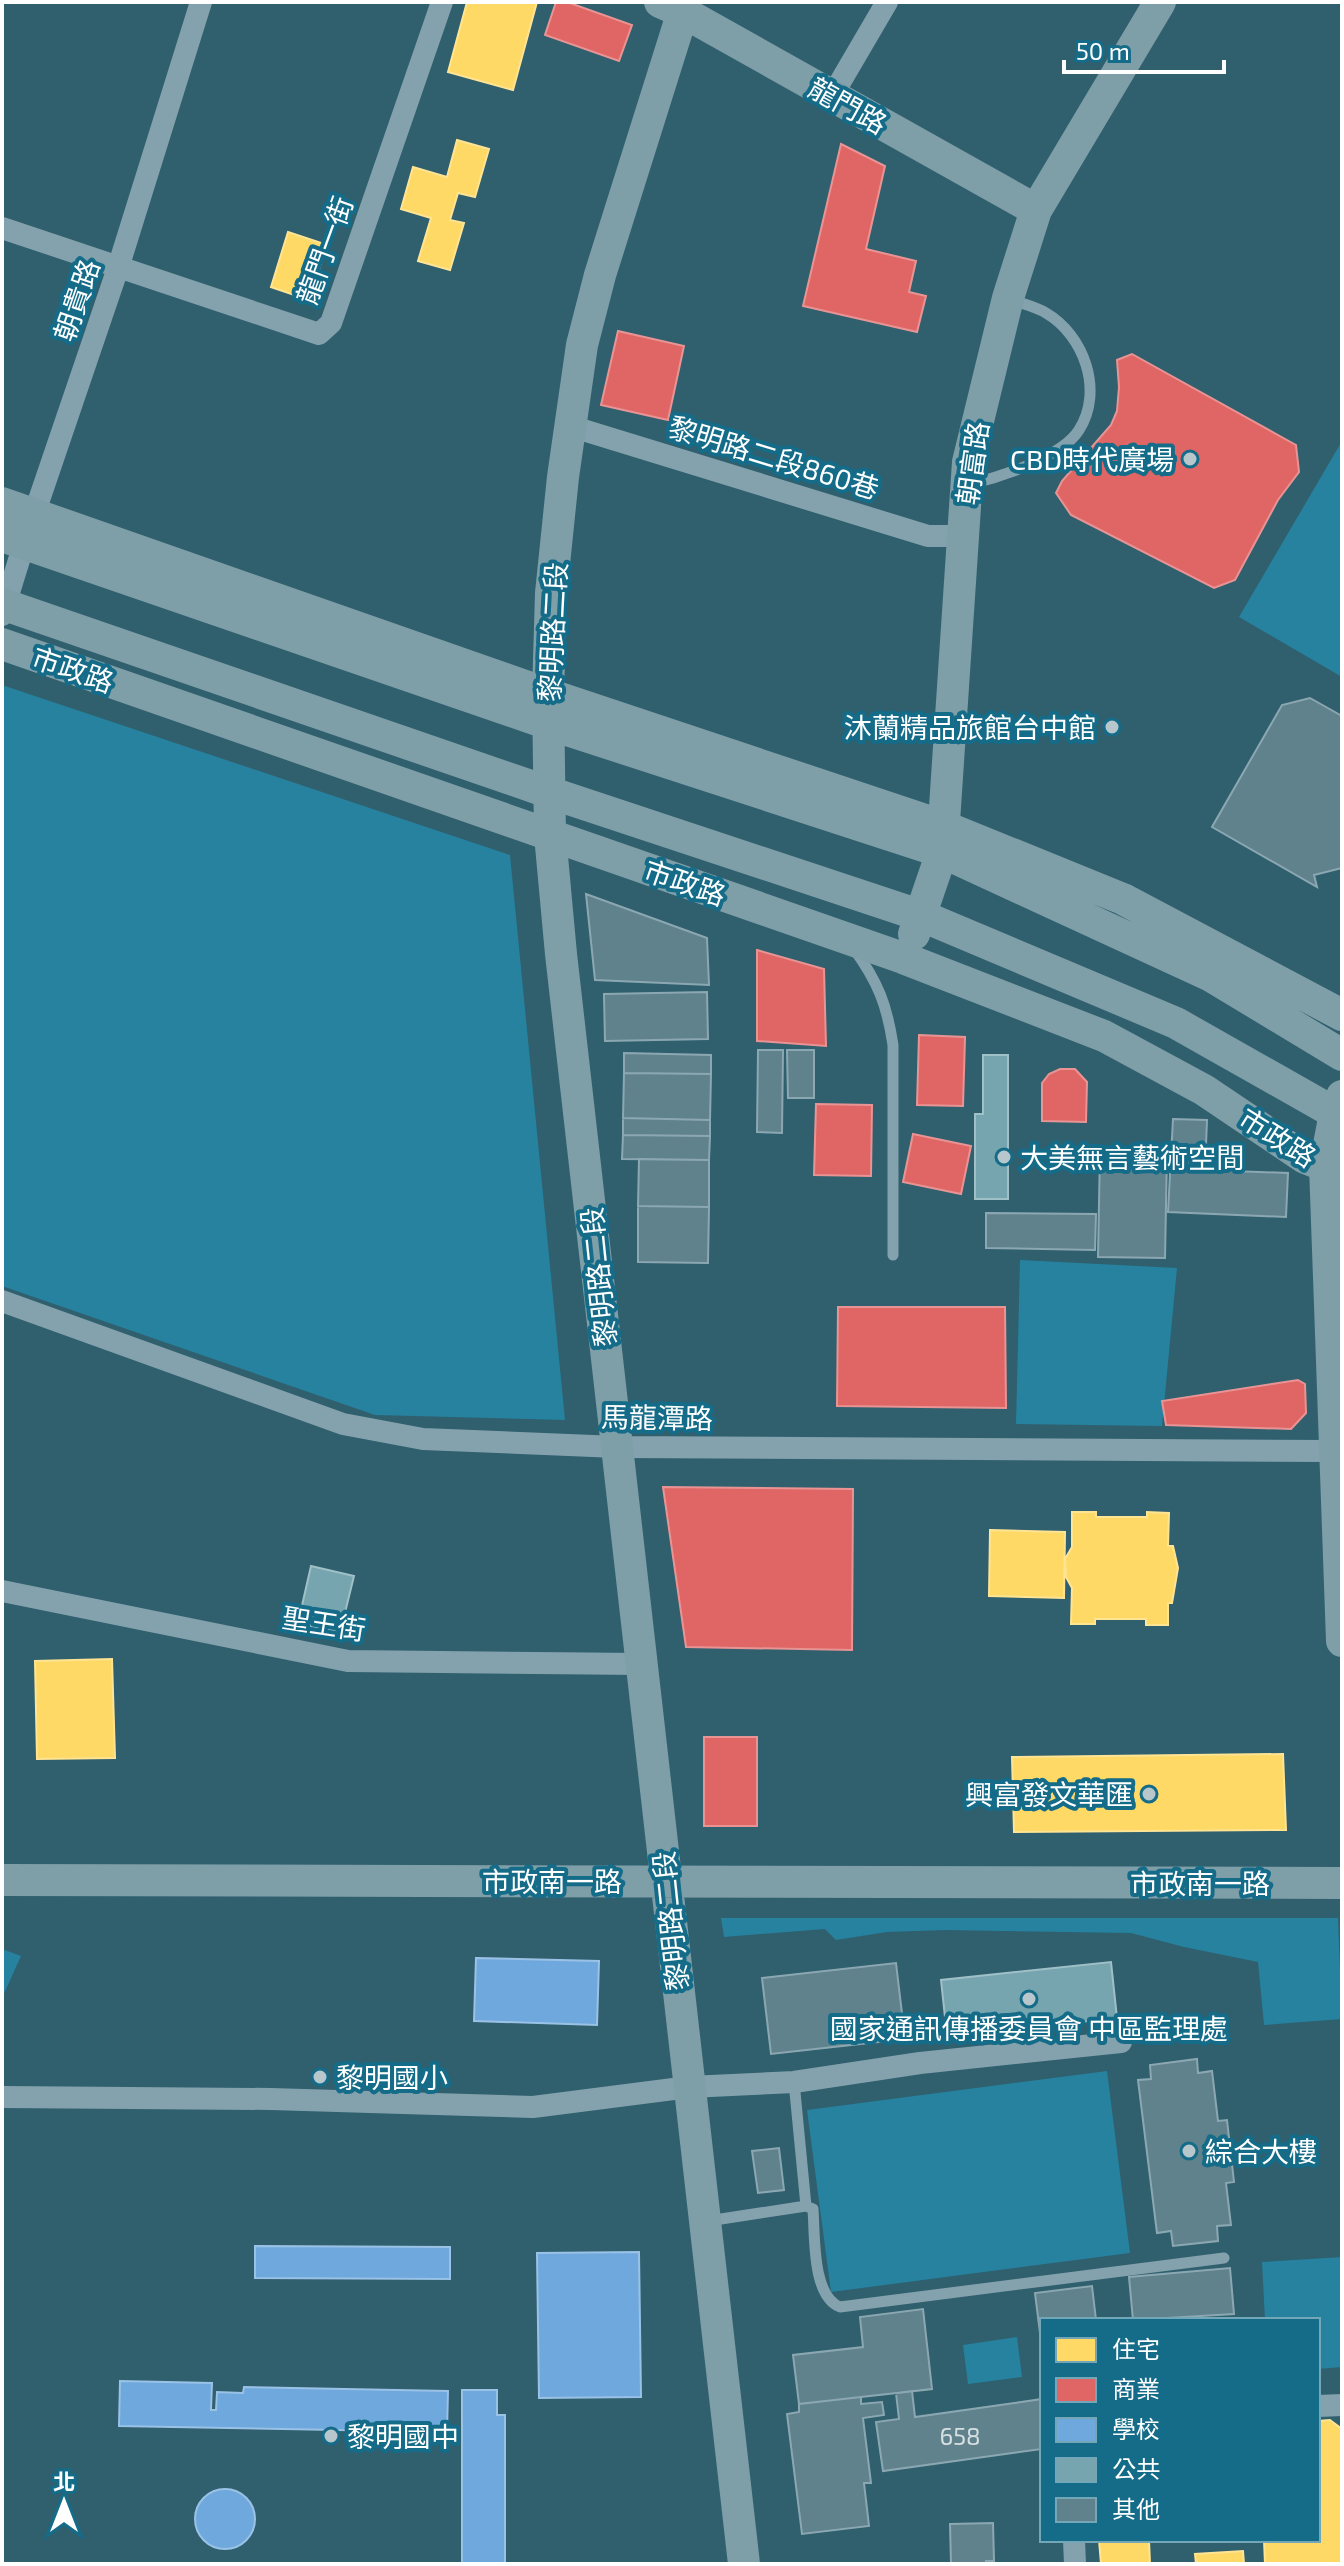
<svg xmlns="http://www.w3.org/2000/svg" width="1344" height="2566" viewBox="0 0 1344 2566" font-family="'Exo 2','Noto Sans TC',sans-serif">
<rect width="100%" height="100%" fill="#305f6e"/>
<path fill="#26829f" d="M1342,441v236l-103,-60z
M2,685l508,170 55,565 -190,-5 -373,-129z
M1020,1260l157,8 -15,158 -146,-2z
M721,1918h617l4,101 -78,6 -6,-63 -74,-15 -53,-14 -186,-3 -58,2 -51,8 -11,-11 -101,8z
M2,1949l19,7 -19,42z
M1107,2071l23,182 -299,39 -24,-182z
M1342,2257v110l-24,2v-49h-53l-3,-58z
M1017,2337l5,40 -54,7 -5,-39z"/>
<path fill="#ffd966" stroke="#ffe494" stroke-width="2" d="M467,2h70l-24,88 -65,-18z
M457,140l32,9 -14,48 -17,-4 -8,27 14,3 -14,47 -32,-9 13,-43 -30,-9 12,-42 34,10z
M288,232l39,13 -18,55 -38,-13z
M1072,1512h24v5h51v-5l22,1 -1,33h5l5,22 -6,35h-4v22h-22v-6h-51v5h-24l1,-36 -6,-11 -1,-18 7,-12z
M990,1530l75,2 -1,66 -75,-2z
M112,1659l3,99 -78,1 -2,-98z
M1283,1754l3,76 -272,2 -2,-75z
M1330,2420l12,9v134l-77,1 -1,-24h54v-119z
M1099,2540h50l1,24h-49z
M1243,2551l1,13h-48l-1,-10z"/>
<path fill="#e06666" stroke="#e99494" stroke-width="2" d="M556,2h11l65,23 -13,36 -74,-26z
M841,144l44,22 -19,83 50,12 -7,31 17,4 -9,36 -114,-26z
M618,331l66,15 -16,74 -67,-15z
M1132,354l164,91 3,27 -21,28 -43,80 -21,8 -143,-73 -15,-22 6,-12 49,-56 6,-14 2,-24 -2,-27z
M757,950l67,19 2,77 -69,-5z
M919,1035l46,2 -2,69 -46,-1z
M1060,1069h15l12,13 -1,40 -44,-1v-38l7,-9z
M816,1104l56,1 -1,71 -57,-1z
M913,1134l58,12 -10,48 -58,-12z
M838,1307h167l1,101 -169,-2z
M1298,1380l7,4 1,29 -15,16 -125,-4 -4,-24z
M663,1487l190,2 -1,161 -166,-3z
M704,1737h53v89h-53z"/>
<path fill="#6fa8dc" stroke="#9ac2e6" stroke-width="2" d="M476,1958l123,3 -2,64 -123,-4z
M255,2246l195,1v32l-195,-1z
M639,2252l2,145 -102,1 -2,-145z
M120,2381l92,2 -1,27h5l1,-18 26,1 1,-6 204,4 -1,41 -328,-6z
M462,2390h35v25h8v149h-43z
M195 2519a30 30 0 1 1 60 0a30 30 0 1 1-60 0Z"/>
<path fill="#76a5af" stroke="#9fc0c7" stroke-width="2" d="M983,1055h25v144h-33v-85h8z
M311,1566l43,10 -14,57 -42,-10z
M1111,1962l6,56 -170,18 -6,-56z"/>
<path fill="#60828d" stroke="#8ba8b2" stroke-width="2" d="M1310,698l32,18v152l-28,7 3,12 -105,-60 70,-122z
M586,894l121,44 2,47 -114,-5z
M707,992l1,47 -103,2 -1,-47z
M758,1050h25l-1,83 -25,-1z
M787,1050h27v48h-26z
M624,1053l87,2v19l-87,-1z
M624,1073l87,1 -1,46 -87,-2z
M623,1118l87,2v16l-87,-1z
M1173,1119l34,1 -2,50 83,3 -2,44 -118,-5z
M623,1135l87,1 -1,24 -87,-1z
M1100,1151l67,2 -2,105 -67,-1z
M639,1159l70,1v47l-71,-1z
M638,1206l71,1 -1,56 -70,-1z
M986,1213l110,1 -1,36 -109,-2z
M896,1963l9,76 -134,15 -9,-76z
M1197,2059l1,14 14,-2 6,50 9,-1 7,62 -8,1 5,42 -14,1 1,15 -45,5 -2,-15 -14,2 -19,-153 13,-1 -1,-14z
M779,2148l5,42 -26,3 -6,-42z
M1230,2268l4,46 -101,6 -4,-43z
M1092,2286l4,34h-54v29l-7,-56z
M923,2309l9,80 -133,15 -6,-49 70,-8 -3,-30z
M912,2391l3,26 127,-18v50l-159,22 -7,-49 23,-3 -3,-26z
M861,2397v7l21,-2 2,13 -21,3 8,65h-7l5,43 -67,8 -15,-120 12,-2v-8z
M993,2523l1,38h-8v3h-35l-1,-40z"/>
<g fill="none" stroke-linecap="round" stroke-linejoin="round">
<path stroke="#84a2ad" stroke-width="11" d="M971,484c29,-7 91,-27 108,-54 25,-39 5,-95 -33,-117 -10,-6 -23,-9 -34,-13
M854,949c24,33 33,56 39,96v210
M794,2082l12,124
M708,2221l98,-15 7,3c2,28 -1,87 27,98l384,-49"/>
<path stroke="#84a2ad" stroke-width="22" d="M832,96l55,-94
M2,228l317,106 12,-11 111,-321
M570,426l358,110h34
M2,615l22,-71 94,-276 83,-266
M2,1301l341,123 80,15 194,8 718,4
M2,1591l346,70 294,3
M2,2097l269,2 262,8 156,-20 105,-5 126,-19 201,-21
M1318,2406l24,-1
M1074,2540l1,24"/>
<path stroke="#7e9ea8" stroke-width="32" d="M660,2l23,10 353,198
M686,2l-86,273 -18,70 -19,132 -12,116 -3,101 2,141 11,119 183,1610
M2,503l546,191 395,132 180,73 219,116
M2,536l547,188 393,128 269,124 131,79
M2,604l549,189 371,123 254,107 166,94
M2,644l901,314 201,78 100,54 101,68 20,8 17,11
M914,934l28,-82 26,-390 40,-164 28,-88 124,-208
M1342,1096l-7,17 -10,53 17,475
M2,1880l1340,3"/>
</g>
<g fill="#b7c7cc" stroke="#156c89" stroke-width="3">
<circle cx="1190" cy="459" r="8"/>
<circle cx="1112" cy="727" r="8"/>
<circle cx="1004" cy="1157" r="8"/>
<circle cx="1149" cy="1794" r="8"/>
<circle cx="1029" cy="1999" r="8"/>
<circle cx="320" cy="2077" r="8"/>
<circle cx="1189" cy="2151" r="8"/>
<circle cx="331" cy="2436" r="8"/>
</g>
<g text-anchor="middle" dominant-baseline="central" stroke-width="8" stroke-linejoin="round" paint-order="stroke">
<g font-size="24" fill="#d7e0e2">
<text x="960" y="2435">658</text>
</g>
<g font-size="28" fill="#fff" stroke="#156c89">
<text transform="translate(848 105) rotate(29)">龍門路</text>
<text transform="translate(324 250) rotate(-70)">龍門一街</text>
<text transform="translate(76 300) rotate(-71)">朝貴路</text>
<text transform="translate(774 457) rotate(17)">黎明路二段860巷</text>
<text transform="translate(972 463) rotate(-82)">朝富路</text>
<text transform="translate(552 632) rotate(-87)">黎明路二段</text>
<text transform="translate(73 669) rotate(19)">市政路</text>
<text transform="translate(685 882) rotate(19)">市政路</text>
<text transform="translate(1278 1137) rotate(32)">市政路</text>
<text transform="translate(598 1277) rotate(-96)">黎明路二段</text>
<text transform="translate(657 1417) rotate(1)">馬龍潭路</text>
<text transform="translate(324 1623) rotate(9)">聖王街</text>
<text x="552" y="1881">市政南一路</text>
<text x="1200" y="1883">市政南一路</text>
<text transform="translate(670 1921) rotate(-96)">黎明路二段</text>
</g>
<g font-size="28" fill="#fff" stroke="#156c89" text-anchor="start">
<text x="1174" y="459" text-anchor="end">CBD時代廣場</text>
<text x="1096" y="727" text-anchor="end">沐蘭精品旅館台中館</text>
<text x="1020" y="1157">大美無言藝術空間</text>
<text x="1133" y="1794" text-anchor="end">興富發文華匯</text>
<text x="1029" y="2028" text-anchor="middle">國家通訊傳播委員會 中區監理處</text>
<text x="336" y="2077">黎明國小</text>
<text x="1205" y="2151">綜合大樓</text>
<text x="347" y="2436">黎明國中</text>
</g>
</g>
<rect width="1344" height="2566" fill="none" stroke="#ffffff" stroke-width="8"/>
<rect x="1040" y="2318" width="280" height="224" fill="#156c89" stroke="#73a7b8" stroke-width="2"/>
<rect x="1056" y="2338" width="40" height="24" fill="#ffd966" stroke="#73a7b8" stroke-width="2"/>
<text x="1112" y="2358" font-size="24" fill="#ffffff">住宅</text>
<rect x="1056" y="2378" width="40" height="24" fill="#e06666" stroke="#73a7b8" stroke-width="2"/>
<text x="1112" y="2398" font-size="24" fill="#ffffff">商業</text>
<rect x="1056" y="2418" width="40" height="24" fill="#6fa8dc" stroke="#73a7b8" stroke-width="2"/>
<text x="1112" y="2438" font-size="24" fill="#ffffff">學校</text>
<rect x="1056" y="2458" width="40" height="24" fill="#76a5af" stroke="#73a7b8" stroke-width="2"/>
<text x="1112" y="2478" font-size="24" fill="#ffffff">公共</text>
<rect x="1056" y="2498" width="40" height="24" fill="#60828d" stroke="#73a7b8" stroke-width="2"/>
<text x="1112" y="2518" font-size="24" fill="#ffffff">其他</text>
<g transform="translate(64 2502)" stroke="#156c89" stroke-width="6" paint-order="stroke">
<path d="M0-6L14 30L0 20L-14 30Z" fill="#ffffff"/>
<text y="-12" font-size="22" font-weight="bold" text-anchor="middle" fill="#ffffff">北</text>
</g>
<path d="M1064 60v12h160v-12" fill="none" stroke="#ffffff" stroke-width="4"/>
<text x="1076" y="60" font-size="24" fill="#ffffff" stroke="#156c89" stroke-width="6" paint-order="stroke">50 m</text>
</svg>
